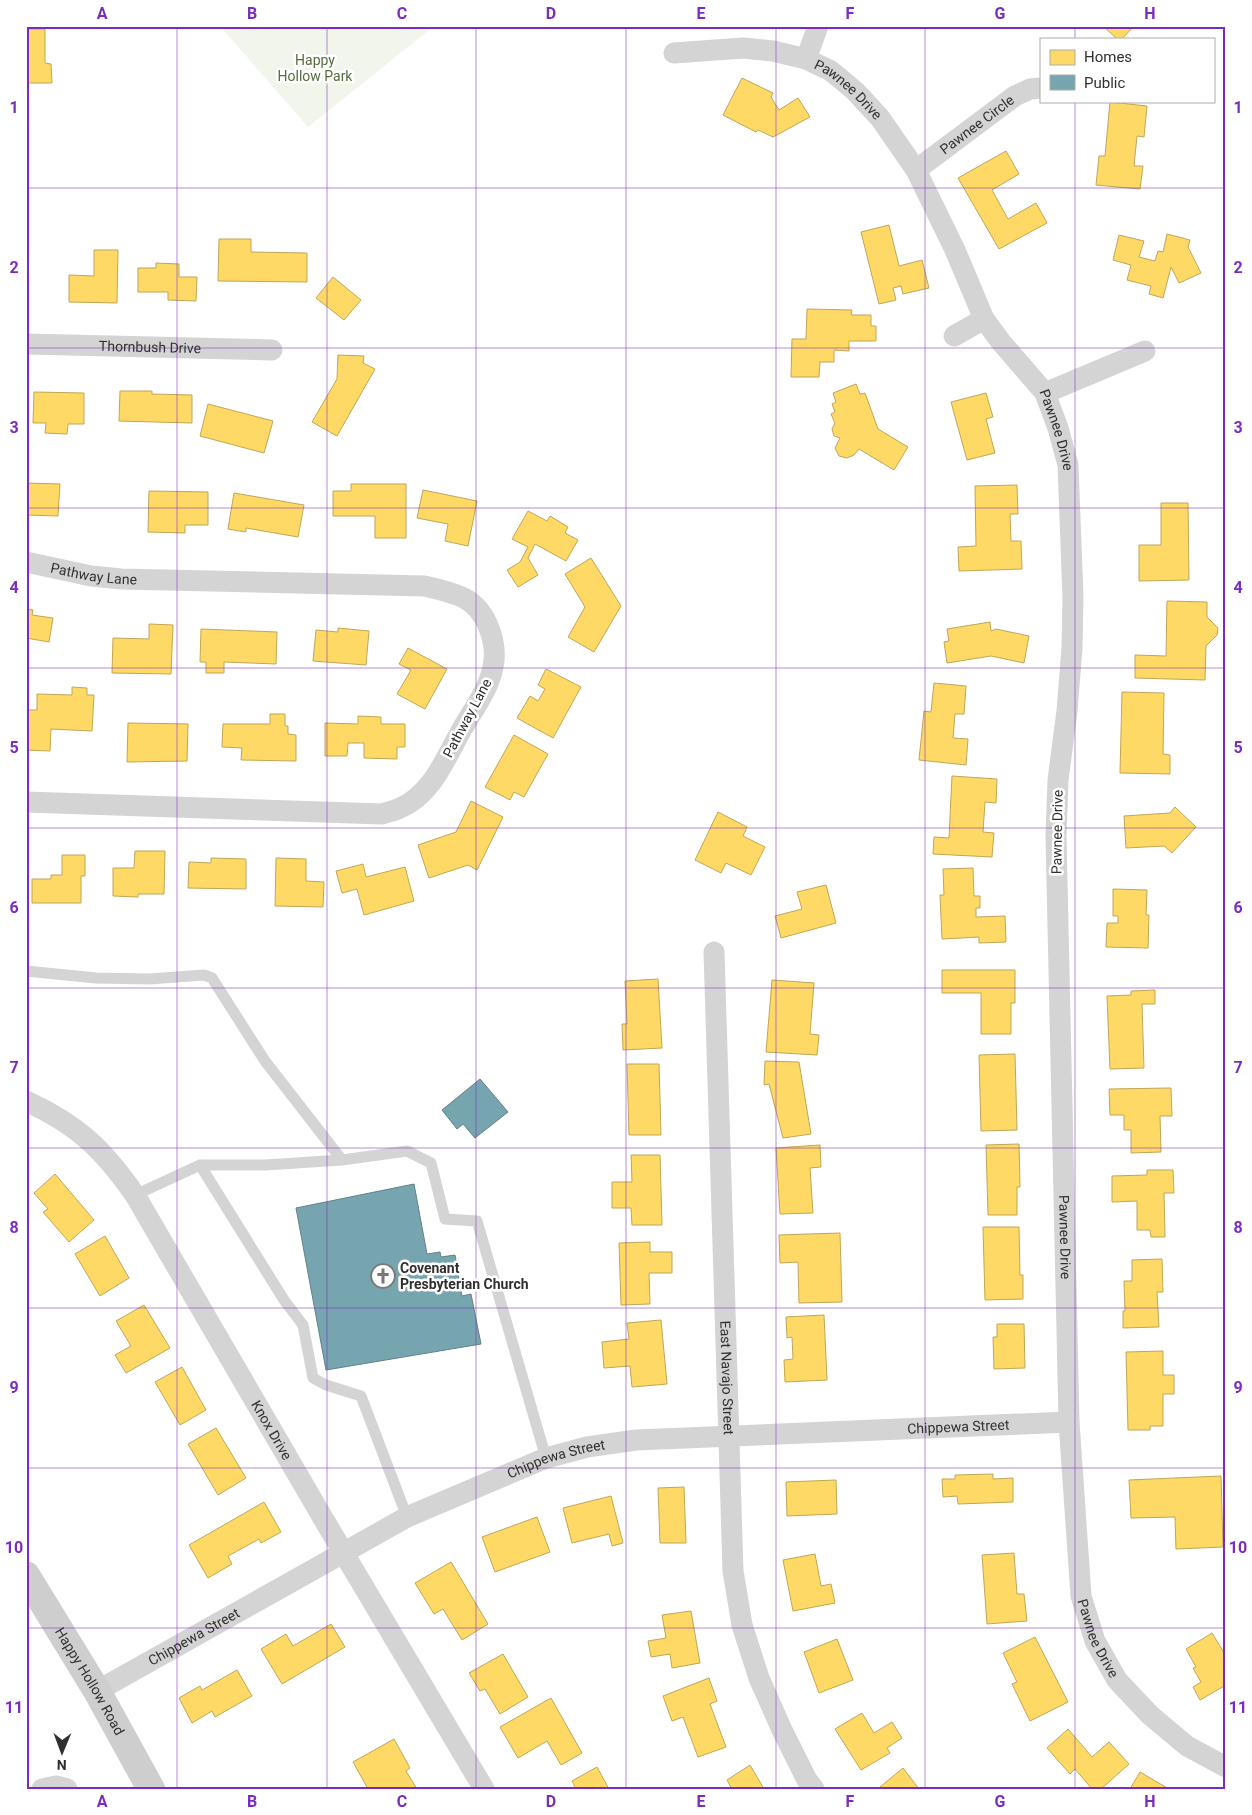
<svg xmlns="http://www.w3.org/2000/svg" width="1252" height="1815" viewBox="0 0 1252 1815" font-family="Roboto,sans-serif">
<rect width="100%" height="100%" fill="#fff"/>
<path fill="#f1f5ec" d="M220,26h214l-126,101z"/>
<path fill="#ffd966" stroke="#c1a656" d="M1103,26h31l-12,13h-5z
M26,29h19v34l6,1 1,19h-26z
M742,78l31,15 -2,4 8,13 19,-12 12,19 -37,20 -15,-7 -2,2 -33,-17z
M1110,102l37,4 -3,31 -7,-1 -3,30h9l-3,23 -44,-4 3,-29h6z
M1006,151l13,23 -27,16 16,29 28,-16 11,20 -48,26 -41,-71z
M889,225l10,41 23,-6 7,28 -26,6 -2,-8 -8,2 3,12 -17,4 -18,-72z
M1167,234l23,6 -2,7 13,26 -22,10 -8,-16 -8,31 -14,-4 2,-8 -24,-6 4,-15 -18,-5 6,-25 25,6 -5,16 16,4 3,-10 5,1z
M219,239h32v13l56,1v29l-89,-1z
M94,250h24l-1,53 -48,-1v-27l25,1z
M156,263l23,1v13h18l-1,24 -28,-1v-8h-30v-24h18z
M333,277l28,23 -17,20 -28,-22z
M807,309l45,1 -1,5h20v11h5v15h-27v10l-15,-1v12h-14l-1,15h-28l1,-38h14z
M338,355l26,1 -1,7 12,6 -38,67 -25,-14 25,-43z
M856,384l4,10 5,-1 13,36 30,18 -14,23 -35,-21 -5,6 -7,3 -8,-2 -4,-8 5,-10 -6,-2 -2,-7 3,-6 -4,-9 4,-2 -3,-8 4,-2 -3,-9z
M120,391h32v3l40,1v28l-73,-2z
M34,392l50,1v31h-16l-1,10 -22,-1 1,-10h-13z
M986,393l7,24 -7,2 9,34 -28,7 -16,-58z
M208,404l65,17 -9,32 -64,-17z
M26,483l34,1 -2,32 -32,-1z
M351,484h55v54h-31v-22h-42v-25h18z
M1017,485l1,29h-8l1,27h10l1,28 -63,2 -1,-24 18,-1 -1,-60z
M423,490l54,11 -9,45 -23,-5 3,-17 -31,-6z
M149,491l59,1v33h-23v8l-37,-1z
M234,493l70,12 -6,32 -52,-9v4l-18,-3z
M1161,503h27l1,77 -50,1v-36h22z
M528,511l19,10 3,-5 18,11 -3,6 13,7 -12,21 -31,-17 -7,14 10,17 -20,12 -11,-17 13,-8 8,-15 -16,-8z
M591,558l30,48 -27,46 -26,-15 17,-30 -20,-33z
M1167,601l40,1v15l11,11 -1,7 -11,11 -1,34 -70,-2v-23l31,1z
M26,609l7,1 -1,5 21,3 -4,24 -23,-4z
M990,622l1,9 5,-2 33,7 -5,27 -33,-7 -44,7 -3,-21 5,-1 -2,-12z
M149,624l24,1 -2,49 -59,-1 1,-35 36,1z
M338,628l31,3 -3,34 -53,-4 3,-31 22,2z
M201,629l76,3 -1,32 -52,-2v11h-18v-11h-6z
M408,648l39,21 -22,40 -28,-15 14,-24 -12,-6z
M546,669l35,18 -28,51 -36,-20 13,-22 8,5 7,-12 -7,-4z
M934,683l32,3 -2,28h-9l-2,24 15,1 -2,26 -47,-5 5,-49 7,1z
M72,687l15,1v7h7l-2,36 -41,-2 -1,22 -24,-1v-40h11v-16l35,1z
M1122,692l42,1 -1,61 7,1v19l-50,-1z
M270,714h15v12h3v8l8,1v26l-55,-1 1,-12 -20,-1 1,-23h47z
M358,716l23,1v7h24v23h-8v12l-33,-1v-15h-16l-1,13h-22v-33l33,1z
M128,723l60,1 -1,37 -60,1z
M514,735l34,19 -24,43 -10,-5 -4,8 -25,-13z
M952,776l45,3 -1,24 -11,-1 -2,30 11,1 -2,24 -59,-3 1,-17 15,1z
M471,801l32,16 -26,53 -9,-5 -39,13 -11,-33 38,-13z
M1175,807l21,20 -24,26 -8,-7 -38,2 -2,-32 46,-3z
M718,812l29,15 -4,9 22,11 -14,28 -25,-12 -5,10 -26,-13z
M135,851h30l-1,43h-26v3l-25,-1v-28h21z
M62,855h23v21h-4v27h-49v-24h19v-4h11z
M211,858l35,1v30l-58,-1 1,-26 22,1z
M276,858l30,1v22l18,1 -1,25 -48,-1z
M363,864l3,13 39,-10 9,34 -50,14 -7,-26 -15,4 -6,-22z
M973,868l1,28h6v12h-4v9l29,-1 1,26 -27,1v-6l-37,2 -2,-44h4l-1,-26z
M826,885l10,38 -55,15 -6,-22 27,-7 -5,-17z
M1113,889l34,1 -1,25h3l-1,33 -42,-1 1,-24h11v-7h-5z
M942,970h73v33h-4v31h-30v-41h-39z
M658,979l4,69 -39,2 -1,-26h5l-2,-43z
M772,980l42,3 -4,51 9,1 -2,20 -51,-3z
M1155,990v14h-13l2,64 -34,1 -3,-73 24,-1v-4z
M1015,1054l2,76 -36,1 -2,-76z
M765,1061l34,1 12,72 -28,4 -14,-54 -5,1z
M627,1064h32l2,71h-32z
M1171,1088l1,28h-12l1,36 -30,1v-23h-7v-15h-14l-1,-26z
M1019,1144l1,43h-3v28h-29l-2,-70z
M820,1145l1,22 -11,1 3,45 -33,1 -4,-66z
M631,1155h29l2,70h-30l-1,-17h-19v-26h20z
M1147,1170h26l1,23h-10l1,44h-14l-1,-7h-13v-29l-25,1v-26l35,-1z
M55,1174l39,46 -25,22 -26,-30 5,-3 -14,-16z
M983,1227h36l1,48h3v24l-38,1z
M840,1233l2,69 -43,1 -1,-41 -18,1 -1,-28z
M105,1236l24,42 -29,18 -25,-42z
M650,1242v10h22v21h-23l1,31 -29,1 -2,-62z
M1162,1259l1,33h-6l2,35 -36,1v-17h2l-1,-30h8v-21z
M144,1305l26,43 -44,25 -11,-18 16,-9 -15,-25z
M824,1315l3,65 -42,2 -1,-22 9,-1 -1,-22 -5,1 -1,-21z
M661,1320l6,64 -35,3 -2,-21 -26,2 -2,-26 27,-3 -2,-16z
M997,1324h27l1,44 -31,1 -1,-32h4z
M1163,1351v24h11v19h-11v32h-13v4h-22l-2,-78z
M182,1367l24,43 -26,15 -25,-43z
M216,1428l30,50 -28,17 -30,-51z
M993,1474v5l20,-1v24l-55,2 -1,-8 -14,1 -1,-18h13v-4z
M1221,1476l2,71 -47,2 -1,-32 -44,1 -2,-38z
M836,1480l1,34 -50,2 -1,-34z
M684,1487l2,56h-26l-2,-55z
M611,1496l12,47 -11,3 -3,-12 -37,9 -9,-35z
M264,1502l17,30 -20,11 -2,-4 -31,17 4,8 -24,14 -19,-33z
M537,1517l13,35 -55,20 -13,-35z
M1014,1553l3,41h7l3,27 -40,3 -5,-69z
M815,1554l6,32 10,-2 4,19 -42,8 -10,-51z
M451,1562l37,62 -26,16 -19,-31 -9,5 -19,-31z
M691,1611l9,52 -28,5 -2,-14 -19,3 -3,-16 18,-3 -4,-23z
M331,1624l14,23 -63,37 -21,-35 25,-15 7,12z
M1212,1633l14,23v29l-26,15 -7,-13 8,-5 -8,-14 3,-1 -10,-18z
M1035,1637l33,65 -38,19 -18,-37 5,-2 -14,-29z
M837,1639l16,41 -34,13 -15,-41z
M503,1654l25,43 -28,17 -15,-25 -5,2 -11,-18z
M237,1670l15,26 -37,21 -3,-6 -20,12 -13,-25 21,-12 2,4z
M709,1678l8,23 -7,3 16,43 -28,10 -15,-40 -11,4 -9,-25z
M551,1698l31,55 -21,12 -14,-24 -29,17 -18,-31z
M862,1713l12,20 18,-11 10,16 -15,10 3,5 -29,17 -26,-41z
M1068,1729l24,28 17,-15 20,22 -28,25h-9l-17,-20 -5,5 -23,-26z
M394,1739l16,29 -4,3 11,18h-49l-15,-27z
M750,1765l14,24h-32l-5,-9z
M597,1767l12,22h-33l-4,-8z
M903,1768l16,21h-37l-2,-2z
M1140,1772l29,17h-39z"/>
<path fill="#76a5af" stroke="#618289" d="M480,1079l28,33 -33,26 -12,-14 -6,5 -15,-19z
M414,1184l13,70 13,-2 1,5 14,-2 7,41 9,-2 10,50 -155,26 -30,-162z"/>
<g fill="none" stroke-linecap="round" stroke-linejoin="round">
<path stroke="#d4d4d4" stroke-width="11" d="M26,971l70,7 53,1 55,-4 8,3 53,83 77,99
M200,1165l84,135 19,25 10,53 13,7 35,11 46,121
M135,1195l65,-30h65l77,-5 65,-9 24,12 14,56 32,2 69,237"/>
<g stroke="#d4d4d4" stroke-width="21">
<path id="s1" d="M674,53l69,-5 30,3 33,8 25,12 24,20 25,27 36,52 39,80 29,69 17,23 44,51 13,35 10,37 5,132 -1,51 -5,63 -9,69 -2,56 13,586 12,174 14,45 22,39 33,35 37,31 39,21"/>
<path d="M806,59l12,-33"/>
<path id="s2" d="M916,170l99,-74 15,-7 11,-1"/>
<path d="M954,336l30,-17"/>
<path id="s3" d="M26,344l246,6"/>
<path d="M1045,393l100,-42"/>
<path id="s4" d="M26,562l65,14 30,3 303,7c13,3 27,6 40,12 23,12 34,45 29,69 -4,22 -20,43 -31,62 -16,28 -30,66 -62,79 -6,3 -12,4 -18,6l-356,-12"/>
<path id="s5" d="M714,952l19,619 9,54 17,53 23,52 25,50 7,9"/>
<path id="s6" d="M26,1101c52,24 77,48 109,94l192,330 157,264"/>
<path id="s7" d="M97,1691l310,-174 139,-59 41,-11 49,-7 433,-18"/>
<path d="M42,1789l14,-3 11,3"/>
</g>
<path stroke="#cecece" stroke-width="28" id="s8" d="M26,1575l71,116 54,98"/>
</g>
<path fill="none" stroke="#7b2cbf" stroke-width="1" stroke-opacity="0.55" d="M177,26v1763M327,26v1763M476,26v1763M626,26v1763M776,26v1763M925,26v1763M1075,26v13M1075,101v1688M26,188h1200M26,348h1200M26,508h1200M26,668h1200M26,828h1200M26,988h1200M26,1148h1200M26,1308h1200M26,1468h1200M26,1628h1200"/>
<defs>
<g id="church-ring" transform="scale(1.25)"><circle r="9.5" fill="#fff" stroke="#787878" stroke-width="1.5"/><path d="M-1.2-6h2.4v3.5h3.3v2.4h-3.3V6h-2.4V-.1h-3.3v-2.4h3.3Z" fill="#787878"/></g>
</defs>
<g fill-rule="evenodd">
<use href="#church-ring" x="383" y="1276"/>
</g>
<g text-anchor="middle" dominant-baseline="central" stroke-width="5" stroke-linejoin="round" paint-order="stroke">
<g font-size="14" fill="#526e3a" stroke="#fff">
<text x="315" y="60">Happy<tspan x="315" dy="16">Hollow Park</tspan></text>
</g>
<g font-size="14" fill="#303030" stroke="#fff">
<text stroke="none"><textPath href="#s1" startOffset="186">Pawnee Drive</textPath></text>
<text stroke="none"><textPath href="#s2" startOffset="76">Pawnee Circle</textPath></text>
<text stroke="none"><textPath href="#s3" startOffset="124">Thornbush Drive</textPath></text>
<text stroke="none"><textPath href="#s1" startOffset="591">Pawnee Drive</textPath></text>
<text stroke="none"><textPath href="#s4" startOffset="69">Pathway Lane</textPath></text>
<text transform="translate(467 718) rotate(-62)">Pathway Lane</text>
<text transform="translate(1057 832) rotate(-89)">Pawnee Drive</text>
<text stroke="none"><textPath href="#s1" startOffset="1401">Pawnee Drive</textPath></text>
<text stroke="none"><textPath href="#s5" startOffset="426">East Navajo Street</textPath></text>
<text stroke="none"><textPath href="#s7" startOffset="921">Chippewa Street</textPath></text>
<text stroke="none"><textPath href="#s6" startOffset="418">Knox Drive</textPath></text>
<text stroke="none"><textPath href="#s7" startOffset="516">Chippewa Street</textPath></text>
<text stroke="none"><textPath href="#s7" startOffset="111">Chippewa Street</textPath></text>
<text stroke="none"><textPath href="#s1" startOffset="1806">Pawnee Drive</textPath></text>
<text stroke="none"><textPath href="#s8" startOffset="124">Happy Hollow Road</textPath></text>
</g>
<g font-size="14" font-weight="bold" fill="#303030" stroke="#fff" text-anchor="start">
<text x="400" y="1268">Covenant<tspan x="400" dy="16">Presbyterian Church</tspan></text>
</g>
</g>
<rect width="1252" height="1815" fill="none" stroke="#ffffff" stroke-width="55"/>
<rect x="1040" y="38" width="175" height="65" fill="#ffffff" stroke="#acacac"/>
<rect x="1050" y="50" width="25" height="15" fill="#ffd966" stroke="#acacac"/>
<text x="1084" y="62" font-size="15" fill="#303030">Homes</text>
<rect x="1050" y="75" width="25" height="15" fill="#76a5af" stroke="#acacac"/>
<text x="1084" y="88" font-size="15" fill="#303030">Public</text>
<g transform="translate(62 1752) rotate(181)" stroke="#ffffff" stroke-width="4" paint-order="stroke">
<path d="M0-4L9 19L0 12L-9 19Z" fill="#303030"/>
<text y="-8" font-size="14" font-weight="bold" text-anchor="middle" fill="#303030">N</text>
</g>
<rect x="28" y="28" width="1196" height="1760" fill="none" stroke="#7b2cbf" stroke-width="2"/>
<g font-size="16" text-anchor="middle" font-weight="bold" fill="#7b2cbf">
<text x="102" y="19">A</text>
<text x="252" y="19">B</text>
<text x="402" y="19">C</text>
<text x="551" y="19">D</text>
<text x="701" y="19">E</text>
<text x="850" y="19">F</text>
<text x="1000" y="19">G</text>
<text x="1150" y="19">H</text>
<text x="14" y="113">1</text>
<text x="1238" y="113">1</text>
<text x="14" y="273">2</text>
<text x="1238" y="273">2</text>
<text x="14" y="433">3</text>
<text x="1238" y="433">3</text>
<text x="14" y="593">4</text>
<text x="1238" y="593">4</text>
<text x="14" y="753">5</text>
<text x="1238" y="753">5</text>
<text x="14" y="913">6</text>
<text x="1238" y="913">6</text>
<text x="14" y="1073">7</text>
<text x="1238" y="1073">7</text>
<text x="14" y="1233">8</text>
<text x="1238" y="1233">8</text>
<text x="14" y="1393">9</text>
<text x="1238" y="1393">9</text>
<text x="14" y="1553">10</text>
<text x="1238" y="1553">10</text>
<text x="14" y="1713">11</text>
<text x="1238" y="1713">11</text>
<text x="102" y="1807">A</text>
<text x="252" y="1807">B</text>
<text x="402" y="1807">C</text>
<text x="551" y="1807">D</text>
<text x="701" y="1807">E</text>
<text x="850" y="1807">F</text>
<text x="1000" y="1807">G</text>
<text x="1150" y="1807">H</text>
</g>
</svg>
